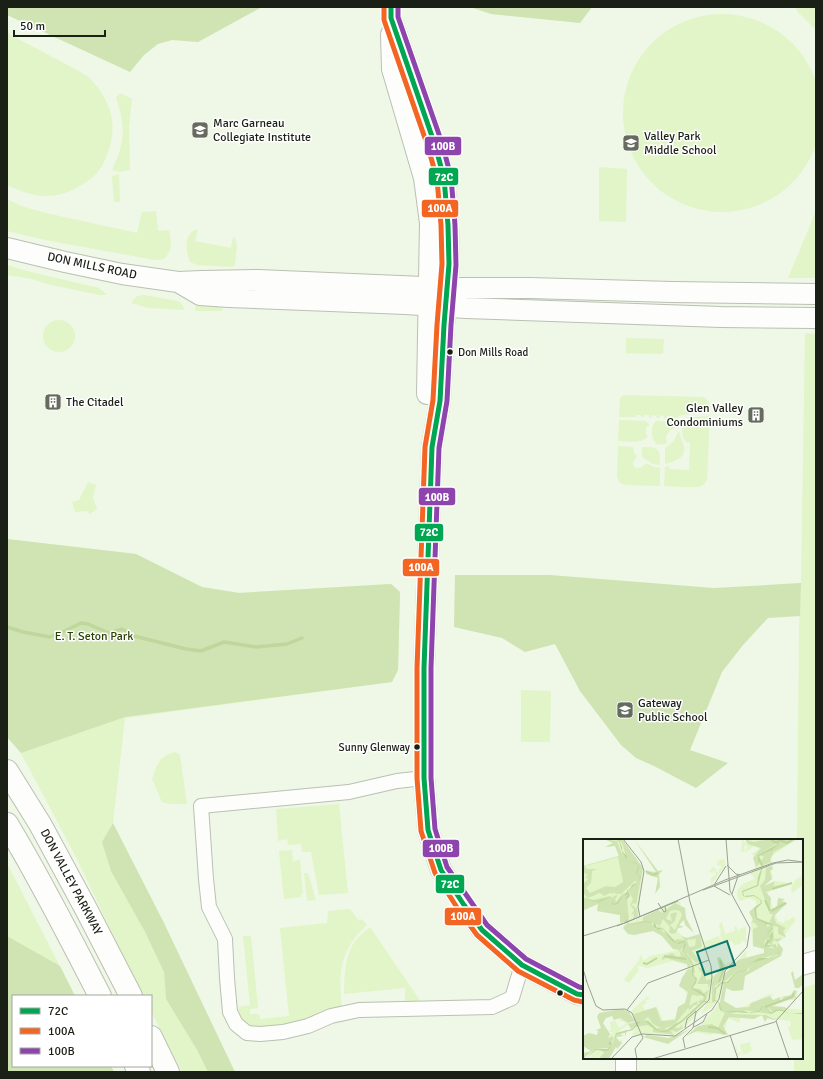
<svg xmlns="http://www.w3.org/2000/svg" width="823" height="1079" viewBox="0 0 823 1079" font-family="Signika,sans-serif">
<rect width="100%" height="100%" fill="#eff7e6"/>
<path fill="#e1f5c8" d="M796,7h20v23l-19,-19z
M623 113a99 99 0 1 1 198 0a99 99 0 1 1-198 0Z
M7,33c17,9 34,18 51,27 9,5 20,10 29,16 5,4 11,11 14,16 5,8 10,19 11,28 3,17 -5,42 -16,54 -6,6 -13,10 -20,14 -9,5 -19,8 -29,8 -15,0 -27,-5 -40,-11z
M120,93l12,6 -3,27 1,44 -11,2 -7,-2c13,-27 14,-44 4,-72z
M599,167l28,2 -1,53 -27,-1z
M119,174l1,28h-6l-2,-26z
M7,199l14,7 25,7 91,20 5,-21 14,-1 2,20 11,-1c2,14 5,18 -5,29l-9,1 -110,-20 -38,-9z
M816,211v67h-28z
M195,230h3l-3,11 36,7 2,-11 2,1 2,7 -2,20 -4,2 -34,-2 -7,-3c-4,-11 -7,-26 5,-32z
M7,265l20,6 72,17 8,7h-8l-52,-11 -15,-5 -25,-4z
M144,295l34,6 3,2 4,7 -36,-2 -18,-5 6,-7z
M196,303l27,3 -1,5h-27z
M43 336a16 16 0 1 1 32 0a16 16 0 1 1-32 0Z
M805,333l11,1v601l-14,4v-99h-5l2,-210 2,-47z
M626,338l38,1 -1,15 -37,-1z
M624,395l80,2c4,4 7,8 7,14l-29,4 -6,3h-4v-2h-5v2h-3v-2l-4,-1 -1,3h-2l-1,-2 -4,-1 -1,3 -2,-1v-2h-5v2h-3v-2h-5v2h-17l1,-16v-3z
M710,416l-3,63c-1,3 -3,6 -6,7 -7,3 -29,0 -37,0l1,-19 4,-1v3l20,1 1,-27 -4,-1c-3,-4 -4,-7 -4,-12 1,-15 17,-13 28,-14z
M619,420l27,1 3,3v2l-3,1v8h2c-3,10 -21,6 -30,6z
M656,421h20l3,2 -1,3c-6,3 -10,5 -12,11l1,6 -5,2 -6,-1c-5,-6 -6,-18 0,-23z
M679,431c1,5 2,7 4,12 6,14 -8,18 -18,21v-16l8,-6z
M618,446l15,1 1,6 3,3 -4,6 1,5c5,2 8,1 11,-3v-1l7,3 8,2v18l-34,-1 -6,-2 -3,-6z
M642,447c16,0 18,1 18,18l-7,-1 -11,-7z
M88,482l8,3 -3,13 4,11 -7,5 -3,-3 -12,1 -3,-10 7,-2z
M7,539l129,15 66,33 37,6 152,-9 9,8 -2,78 -6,12 -267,36 -12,105 -11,20 62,129 2,27 31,51 11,22h-26l-31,-61v-15h-8l-17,-34 -50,-105 -55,-104 -14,-16z
M521,690l30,1 -1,51h-29z
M175,752l5,3 7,49h-16l-9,-2 -10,-23c5,-14 7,-23 23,-27z
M339,804l9,89 -29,2 -8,-43h-9l-1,-8 -13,1 -1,-6 -9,2 -2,-32z
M292,850l1,11 7,-1 3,34h-2v3l-17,2 -5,-48z
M7,863l68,133h-62v70h98l3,6h-107z
M304,873h4l8,27 -9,1z
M350,909l9,12 3,-2 5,6c-27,24 -29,48 -25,82l-18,4 -27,14 -42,4c-10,-3 -15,-10 -17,-20l1,-2 11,-2 -7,-69h8l7,72 -8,1v5h9l1,5 29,-3 -9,-88 47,-5 1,-12z
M370,927l49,72v2h-14v-13l-61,6c1,-18 0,-39 12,-54 4,-5 9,-9 14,-13z
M816,984v88h-22v-14h8v-70z"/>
<path fill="#cfe4b2" d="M7,7h255l-64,35 -26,-2 -14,4 -14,11 -14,17 -123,-57z
M470,7h122l-12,16 -89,-9z
M7,539l129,15 66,33 37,6 152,-9 9,8 -2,78 -6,12 -267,35 -104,36 -14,-16z
M455,575h95l164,13 87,-5 -1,33 -32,2 -25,27 -21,27 -32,78 38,13 -32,25 -42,-22 -18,-8 -15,-13 -41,-54 -25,-47 -30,8 -23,-14 -48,-11z
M113,823l51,100 71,149h-27l-11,-22 -31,-51 -2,-27 -20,-42 -33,-59 -9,-29z
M7,936l53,30 15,30h-62v70h98l3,6h-107z"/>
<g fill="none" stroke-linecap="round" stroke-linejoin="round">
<path stroke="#bfd79c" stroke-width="3.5" d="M7,627l16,5 27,5 15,-6 16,-8 7,1 21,9 13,-4 12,7 52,13 15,2 23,-9 32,5 31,-3 15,-6"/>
<g stroke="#bac0b3" stroke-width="16">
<path id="street" d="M424,778l-27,3 -48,11 -148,14 5,73 3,28 16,32 2,39 3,34 6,12 11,9 13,1 23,-2 25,-6 23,-10 28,-6 133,-3 20,-9 10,-33"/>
</g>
<g stroke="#bac0b3" stroke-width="22">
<path id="secondary" d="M391,18l44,127 9,33 4,47 1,39 -5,61 -4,76 -8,46 -8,221v110l4,52 13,40 23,35 18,25 40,35 55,29 7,1
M391,34l1,35 32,109 6,45 -3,171
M7,248l58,14 57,12 56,8 24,-1 56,-1 189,8h83l142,4 144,2
M178,282l22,13 29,2 177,7 60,4 255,9 95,1
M802,965l14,-4
M626,1072v-14"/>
</g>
<g stroke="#bac0b3" stroke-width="24">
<path id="highway" d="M7,771l33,53 46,85 45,87
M7,824c34,56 63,114 93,172
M151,1037l17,35
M136,1066l3,6"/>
</g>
<use href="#street" stroke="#fdfefb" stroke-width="14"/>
<use href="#secondary" stroke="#fdfefb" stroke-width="20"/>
<use href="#highway" stroke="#fdfefb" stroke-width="22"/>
<g stroke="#fff" stroke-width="8">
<path id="bus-1" d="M391,7v11l44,127 9,33 4,47 1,39 -5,61 -4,76 -8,46 -8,221v110l4,52 13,40 23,35 18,25 40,35 55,29 7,1"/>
</g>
<g stroke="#fff" stroke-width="8">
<path id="bus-2" d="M384,7v13l44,127 9,32 4,46 1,39 -5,61 -4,75 -8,47 -8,221v110l4,53 14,42 23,36 19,26 41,36 56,29 9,2"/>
</g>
<g stroke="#fff" stroke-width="8">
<path id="bus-3" d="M398,7v10l44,126 9,34 4,48 1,40 -5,60 -4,76 -8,47 -8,220v110l4,51 12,38 40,58 39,34 53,28 5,1"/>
</g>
<use href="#bus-1" stroke="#00a651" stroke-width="5"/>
<use href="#bus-2" stroke="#f26522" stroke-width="5"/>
<use href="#bus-3" stroke="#8e44ad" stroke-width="5"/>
</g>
<defs>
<g id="school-square" transform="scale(0.9)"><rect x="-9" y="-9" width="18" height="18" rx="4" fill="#656b5f" stroke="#fff"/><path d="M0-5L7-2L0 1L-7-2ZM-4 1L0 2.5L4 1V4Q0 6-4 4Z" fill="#fff"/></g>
<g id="building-square" transform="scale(0.9)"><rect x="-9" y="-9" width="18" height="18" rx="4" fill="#656b5f" stroke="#fff"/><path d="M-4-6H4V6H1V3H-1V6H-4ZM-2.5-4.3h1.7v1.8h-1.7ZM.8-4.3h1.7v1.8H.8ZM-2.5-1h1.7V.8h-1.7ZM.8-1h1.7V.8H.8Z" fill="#fff"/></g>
</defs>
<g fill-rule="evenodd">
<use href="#school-square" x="200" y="130"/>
<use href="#school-square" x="631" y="143"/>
<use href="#building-square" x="53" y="402"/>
<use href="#building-square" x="756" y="415"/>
<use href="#school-square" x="625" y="710"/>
</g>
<g fill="#1b2016" stroke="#fff" stroke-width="1.5">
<circle cx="450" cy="352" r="3.5"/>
<circle cx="417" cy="747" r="3.5"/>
<circle cx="560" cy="993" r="3.5"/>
</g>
<g text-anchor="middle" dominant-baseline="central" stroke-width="3" stroke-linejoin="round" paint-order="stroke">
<g font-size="11" fill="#1b2016" stroke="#fff" text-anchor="start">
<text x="458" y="352">Don Mills Road</text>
<text x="410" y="747" text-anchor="end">Sunny Glenway</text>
</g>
<g font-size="12" fill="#1b2016" stroke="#fff" text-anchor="start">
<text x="213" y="123">Marc Garneau<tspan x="213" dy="14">Collegiate Institute</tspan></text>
<text x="644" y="136">Valley Park<tspan x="644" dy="14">Middle School</tspan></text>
<text x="66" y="402">The Citadel</text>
<text x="743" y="408" text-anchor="end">Glen Valley<tspan x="743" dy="14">Condominiums</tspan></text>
<text x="638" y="703">Gateway<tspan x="638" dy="14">Public School</tspan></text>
</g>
<g font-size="12" fill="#1b2016" stroke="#fff">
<text transform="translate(92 266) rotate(12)">DON MILLS ROAD</text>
<text transform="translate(71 882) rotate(62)">DON VALLEY PARKWAY</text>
</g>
<g font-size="12" fill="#2c3f06" stroke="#fff">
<text x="94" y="636">E. T. Seton Park</text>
</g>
</g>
<g transform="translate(583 839)">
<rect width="220" height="220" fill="#eff7e6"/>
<path d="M21,0h18l21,29 -5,49 -18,6v-8l-23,-4 1,-7 -13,6 -2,-5v-39l36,-10 -4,-10 -10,1 8,-4zM159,0l4,4v-4h52l-27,17 1,7 -5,4 5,-1 1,3 -2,2 2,7 -9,8 12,-5 12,2 -21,10 11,28 6,2 3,-8 -1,6 8,-4 2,3 -11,14 1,3 -8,5 5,7 -2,7 -36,20 -2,14 -10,1 -7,-3 -15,20 -10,6 8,-16 -16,21 -17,15 -44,1 4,-8 -1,-5h-4l-22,17 1,-5 4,-1 -7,-2 4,-1 -1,-8 5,-2 4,8 8,-5 -9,-3 2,-2 8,5 8,-2 -5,-10 16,-14 -2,-2 5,4 -5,1 2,2 -5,4 3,4 12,-3 6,14 13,-3 2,-11 7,-4 2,-9 -3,-5 4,-20 -1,-4 -14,-4 -26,7 -10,-3 2,5 -10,13 -5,-3 15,-20 2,-6 2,7 7,-5 29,-6 -6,-1 -11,-13 -9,-5 -25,3 -5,-7 3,-3 54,-23 3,18 -6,10 2,4 6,5 15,-4 5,16h-5l-5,4 5,5v6l5,8 3,-3 2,2v-4l3,8 7,-6 -2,-12 2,-1 4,8 7,-4 -7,14 23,-25 -1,8 18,-5v-4l-11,-3 -2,-23 6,-7 -1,-15 -6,-3 -11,3 -2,-6 1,-6 6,-6 11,-4 -5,-6 5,-5v-12l-4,-2 8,-5 -5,-3 -8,6 -1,-1 3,-4 -4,-2 1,6 -4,1zM142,20v7l-14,19v-7l5,-4 -3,-4v3l-4,-1 4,-5 4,3 -3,1 4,1 4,-6 -6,-1 4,-4 -6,3 5,-4zM220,36v10l-11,8 -1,-5 4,-8zM139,83l3,12 10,-3 -1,-4 2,-1 4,8 -1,-5 7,-2v16l-4,-3 -2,4 -6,1 -2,-4 -7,2 -5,-7 1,-4 -4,-1h4l-2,-6zM135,97l6,7 -18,6 -2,-7zM211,151l3,1 -2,9h-9l-15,7 32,3v29l-11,1 -4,-13 3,-1 -1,-5 -22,-3 -3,4 -3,-7 -8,4 -14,-3v7l-12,-5 -5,17 -5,-3 -8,3 -15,-3 23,-27 6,-4 12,7 7,-1 27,-13 4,1 -4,1 3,4 18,-5zM167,203l2,10 -1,-2 -3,3 -9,3 4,-2 -3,-9 -4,1 2,8v-1l4,-1 -4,4 -3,-10zM13,211l9,1 -2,5 -14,3z" fill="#e1f5c8"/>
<path d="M21,0l13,2 4,11 6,7 -5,-16 -7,-4h7l21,29 -7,37 -1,-2 -4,1 6,5 1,7 -5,3 1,-5 -3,1 3,-5 -4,-5 3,-6 -5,-9 10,-8 -3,-1 -14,13h-5l-3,-3 1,3 -4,-1 -6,3 -4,-3 -12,5 -5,-5v-9l5,-5 -3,-2 3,-2 -5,-3v-6l36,-10 -4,-10 -10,1 8,-4zM35,18l5,25 -8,5 -9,-1 -16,7 -4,-5 5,-5 1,-12 5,-2h-10l-2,-3zM51,0l24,32 5,-1 -4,4 1,13 -5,7 3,-16 -12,-4v-3l10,1zM162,0l8,3 17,-3 8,4 -20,12 1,9 -3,3 -3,-9 8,-10 -13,-4zM188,0h26l-23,13 -4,8 1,2 -8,3 -3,-3 4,-5 -4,-2 19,-11zM189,27l1,3 -3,2 2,8 -8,7 11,-5 -2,5 18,-3 -25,9 5,6 -1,13 7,-5 1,-8 7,1 -3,2 5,2 -13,13 2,7 10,5 -3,3 3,6 -8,-3v-7l-5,-1 1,13 8,-1 -4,4 -4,-2 -3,5 -4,-3 5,-3 -4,-6 5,-2 -1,-7 -3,-1 4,-9h-3l-10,-28 5,-6 1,-12zM45,53l2,3 -5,6 2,-2 2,22 -9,2v-8l-23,-4 1,-7 -14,6 -1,-11 2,-1 -2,-1 10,3 17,-4 4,3 -3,3 1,1 2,-4 -1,-3 5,-1 -3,5 2,1 5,-7zM92,64l10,5 1,10 8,15 -9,-8 -1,-5 -5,5 5,2 -6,1 -3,6 -6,-1 1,-6 -7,-8 -3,7 -8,-4 1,6 7,2 2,-2 1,4 3,1 -4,-5 -4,1 -1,-3 6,2 12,14 1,-3 11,1 2,7 6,-1 1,-7 -11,1 -4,-4 6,2 13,-4 2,13 -10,4 8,10 -4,2 -9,-10v1l4,4 3,10 1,4 -1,3 3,3 -4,10 7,1 4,4 5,-4 -1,-5h-11l5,-10 -5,-8 8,5 1,9 5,-1 -5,22v-2l-2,2 -4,2 -2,-1 3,-3 1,2 2,-5 -1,-3 -3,-2 2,3 -3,2 -7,-1 -3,11 8,-5 1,4h-4l-14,16 10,-11 -2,-2 -12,15 -8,3 9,-3 -1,2 -11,3 2,2 -2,1 -7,-1 -1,-2h4l-8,-4 -5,-7 -4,3 5,1 5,6 -7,-6h-6l-10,8 -3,-5 7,-2 -1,-8 22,-7 5,14 14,-1 3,-13 7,-4 3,-11 -9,-6 3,-8 5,-8 6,-2 -1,9 4,1 -3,-2 1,-6 -1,-6 -10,-13 3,-6 -6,5 12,14 -4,4 -1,-4 -21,-6 -4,2v-3l10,-4 5,4 4,-1 -2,-6 -6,-1 -11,-13 -9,-5 -19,4 -6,-1 -5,-6 3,-4 17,-3v-4l15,-7 4,3zM92,71l5,1 2,4 -7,15 -5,-5 5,-4 2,-9 -7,2 2,7 -6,-2 4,-8zM173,67l1,13 10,5v3l4,-2 1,3 -1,4 -4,1 4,6 -6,1 -1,6 3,-3 2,3 -2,1 8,2 -4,-3 3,-2 3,4 1,-5 5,6 -2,7 -36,20 -2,14 -10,1 -7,-3 -2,13 12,7 13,-1 2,-4 19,-7 3,4 7,-3v4l4,-3 -3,-1 10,-2 3,-5 3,1 -2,5 2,1 -26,9 14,1 2,2 -2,2h-13l-4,-4 2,4 4,1 -3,2 -27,-4 5,3 -12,-1 -6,2 35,1 8,4 5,-2 -5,3 -7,-2 -2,4 -3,-7 -8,4 -25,-2 -6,9 5,9 -31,-4 -11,5 12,-10 14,-2 6,4 7,-15 -5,-3 -1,-4 5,-23 2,1 10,-11 12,-2 4,-8 18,-5 6,-2 3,-3 -25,8 -3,2 -5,7 -10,2 -12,10v-7l14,-15 26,-7v-4l-11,-3v-17l5,-2 -4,-5 -3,1 2,-3 -4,-8zM137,118l6,10 -5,15 -8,5h3l-2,13 -2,2v-19l2,-7 6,-6 -3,-12zM210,132l2,9 8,-6v10l-4,4h-4l-4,-15zM39,170l7,3 6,9 -7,2 -8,-5 -6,2 -2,-4 -6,2 -3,5 7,11 -2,4 6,-2 -4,12 -15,1 -12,10v-6l8,-2 -8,-5v-10l6,-3 8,2 1,-4 -2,-1 5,-2 -4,-11 2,-4zM63,183l15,10h6l4,-5 9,1 1,-3 2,3 -6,4 -7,-2 4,5 -21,-3v-4l-6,-3 -11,2 3,-4zM107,190l-22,15 -25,-7 4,-2 22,3zM44,191l-2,7v-4l-5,1 4,2 -8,1 4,5 2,-3 -1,4 2,-1 -6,7 -1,-2 -7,12h-11l6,-6 -3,-3h-5l-9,9 9,-9h13l8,-16z" fill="#cfe4b2" fill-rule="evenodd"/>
<path d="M32,0l4,1 3,7v4l5,5v4l9,3 3,3v2l-2,5 4,4 -2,4 -11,10 2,5 -5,5 3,14 -2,5 4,5 15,-4 10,2 2,5h5l15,15 7,-2 1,1 1,3 -3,6 10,13 1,5 -1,7 4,3 -1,4 -4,5 8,3 5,4 1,3 -1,3 6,2 3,-3 1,-11 3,-4 4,-3h5l9,-10 10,-2 5,-7 3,-2 5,-3h10l10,-6 -5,-8 -5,3 -5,-1 3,-6 4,-1 -4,-6 5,-5 -1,-3 -5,-1 -10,-5 -2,-10 2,-3 5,-3 -1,-3 -6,-4 -7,1 -4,-1 -1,-5 15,-6 1,-8 4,-10 -4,-6v-6l20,-11 -6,-2 -2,-3 8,3 1,2 -7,6 -13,6 4,9 -5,21 -15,6 1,4 10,-1 7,5 1,3 -6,6 1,9 15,6 1,5 -5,4 2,4 1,-3 2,-1 -1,6 -6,7 9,-2 4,9 -9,5 -18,5 -6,8 -10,2 -8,10 -7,1 -5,5 -1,11 4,2 3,9h21l6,2 2,-1 8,-1 3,-4 2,-1 7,7 4,-3 5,-1 10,5 12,-1 1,1h-13l-11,-4 -8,4 -7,-8 -5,6 -10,1 -26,-2 -3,-1 -2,-8 -3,-1 -4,2 -7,-1 -22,20 -15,10h-6l-5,-2 -10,-8 -7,1 -6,7 -16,4 -8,16 -3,1 -10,-1 -10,9 9,-10h13l3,-4 -3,-1 2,-3 2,3 4,-11 16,-4 6,-7 10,-1 10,9 7,1 17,-11 24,-22 -15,-10 5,-8 -4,-4v-12l-10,-13 3,-9 -6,2 -7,-3 -10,-13 -3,2 -6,-3 1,-4 -9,-1 -15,3 -5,-4 3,-6 -3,-14 3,-7 -6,3 -4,7 -5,1 -2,-2 3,-4 -3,-2 -9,4 -4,1 -15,-3 14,2 15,-4 2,3 -2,4 5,-1 4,-6 3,-1 4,-6 2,-1 2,-4 7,-4 1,-4 -4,-4 3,-8 -12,-5 -5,-8 -3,-11z" fill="#bfd79c"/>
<path fill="none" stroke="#bfd79c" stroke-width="2" d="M195,3l2,-2 7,3 6,-4M63,32l7,4 5,-2M189,50l20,-6M182,61l5,11M188,72l15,-8M81,117l22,3M60,124l4,1 10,-6M136,143l4,-11 -3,-11M182,168l27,-10 2,-4M125,188l9,1 8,6"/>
<path fill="none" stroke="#9aa193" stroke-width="1" d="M40,0l18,23 3,9 -6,36 2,10M95,0l12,63 21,64 1,11 -3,23 -13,12 -3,16 -10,10 2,10M144,26l9,9 4,1M131,46l12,-19M131,47l16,9M120,51l73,-27 27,-1M149,55l6,-18M75,64l6,9 2,-1 -1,-4M34,87l61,-25M0,97l42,-13 100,-43 48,-17 15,-3 15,2M0,130l4,13M3,141l10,26 7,4 22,-1 7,4 11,25 -8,11 2,10M44,171l21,-27 61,-23M193,182l13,38M111,188l9,-5 4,-8M102,189l2,-9 9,-8M147,196l8,24M28,220l21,-22 10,-3 33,2 37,-26 7,-11 6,-28 22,-24 3,-19 -20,-37 -4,-52M69,220l123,-37 28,-31"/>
<path fill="#0f766e" fill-opacity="0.15" stroke="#0f766e" stroke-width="2" d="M144,102l8,24 -30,10 -8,-23z"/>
<rect width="220" height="220" fill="none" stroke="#1b2016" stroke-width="2"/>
</g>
<g stroke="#fff" stroke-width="1.5">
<rect x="424" y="136" width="38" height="20" rx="4" fill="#8e44ad"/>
<rect x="428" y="167" width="31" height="19" rx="4" fill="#00a651"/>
<rect x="421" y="199" width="38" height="19" rx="4" fill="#f26522"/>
<rect x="418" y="487" width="38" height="19" rx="4" fill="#8e44ad"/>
<rect x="414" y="523" width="30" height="19" rx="4" fill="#00a651"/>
<rect x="402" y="558" width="38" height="19" rx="4" fill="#f26522"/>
<rect x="422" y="839" width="38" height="19" rx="4" fill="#8e44ad"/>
<rect x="435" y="874" width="30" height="20" rx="4" fill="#00a651"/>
<rect x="444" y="907" width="38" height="19" rx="4" fill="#f26522"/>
</g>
<g font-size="11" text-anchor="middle" font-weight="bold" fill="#fff">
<text x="443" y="150">100B</text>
<text x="444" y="181">72C</text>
<text x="440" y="212">100A</text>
<text x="437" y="501">100B</text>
<text x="429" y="536">72C</text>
<text x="421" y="571">100A</text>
<text x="441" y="852">100B</text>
<text x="450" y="888">72C</text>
<text x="463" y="920">100A</text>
</g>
<rect width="823" height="1079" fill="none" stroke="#1b2016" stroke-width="16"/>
<rect x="12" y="995" width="140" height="72" fill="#ffffff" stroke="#a4a6a2"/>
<rect x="20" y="1008" width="20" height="6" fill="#00a651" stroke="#a4a6a2"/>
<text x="48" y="1015" font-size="12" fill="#1b2016">72C</text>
<rect x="20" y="1028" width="20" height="6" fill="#f26522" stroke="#a4a6a2"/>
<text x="48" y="1035" font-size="12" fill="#1b2016">100A</text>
<rect x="20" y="1048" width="20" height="6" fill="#8e44ad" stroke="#a4a6a2"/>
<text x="48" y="1055" font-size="12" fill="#1b2016">100B</text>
<path d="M14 30v6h91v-6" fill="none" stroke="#1b2016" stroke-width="2"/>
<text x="20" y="30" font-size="12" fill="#1b2016" stroke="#ffffff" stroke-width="3" paint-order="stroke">50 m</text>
</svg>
